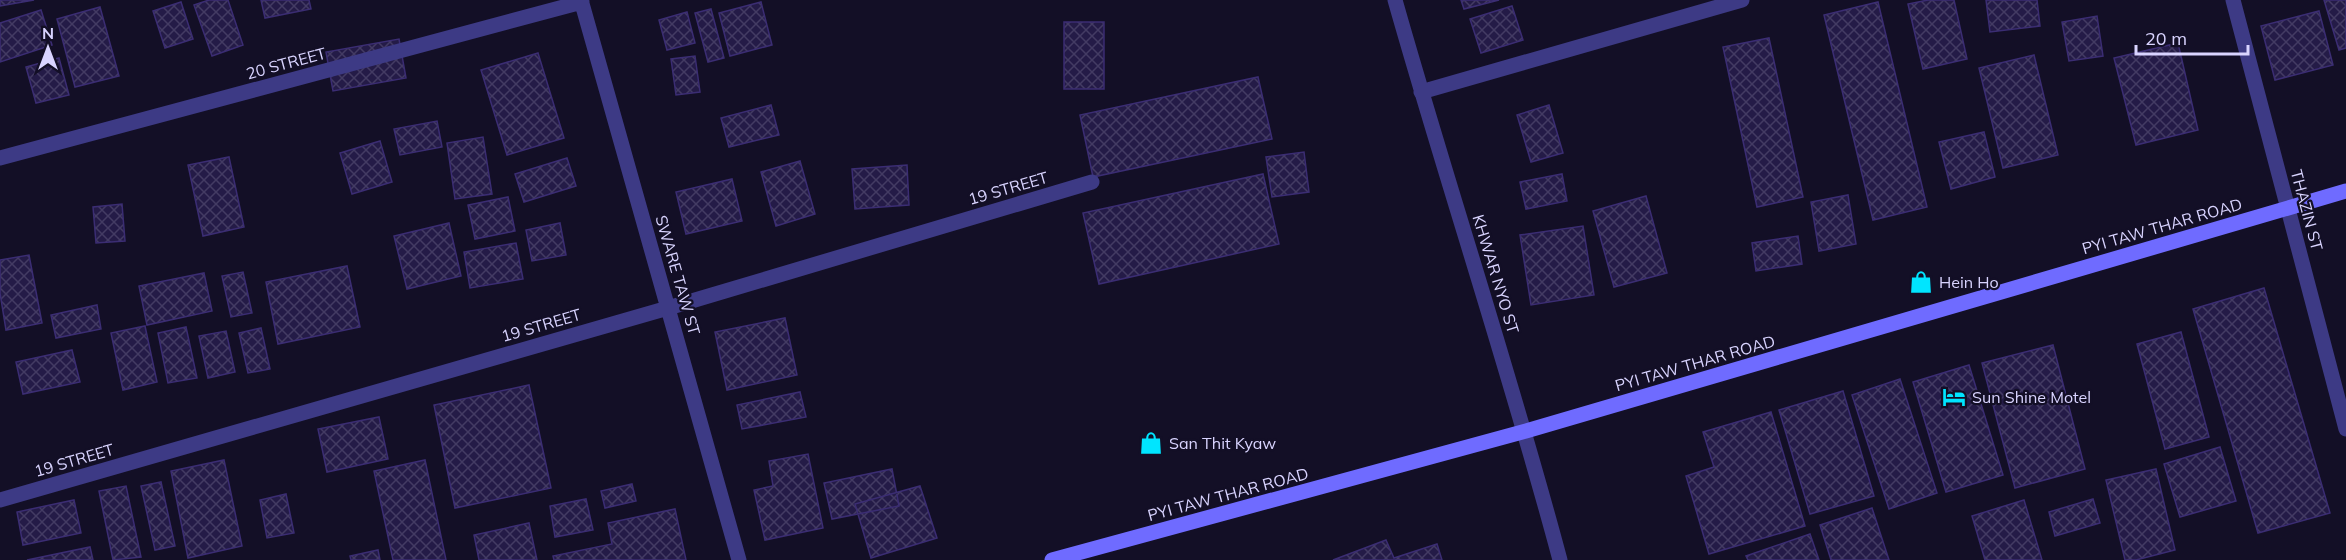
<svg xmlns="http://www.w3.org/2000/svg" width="2346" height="560" viewBox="0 0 2346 560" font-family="Mulish,sans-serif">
<defs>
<pattern id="building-cross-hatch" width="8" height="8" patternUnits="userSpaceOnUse" patternTransform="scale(1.5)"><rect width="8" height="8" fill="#241b47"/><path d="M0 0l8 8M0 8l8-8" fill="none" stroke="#433b63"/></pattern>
</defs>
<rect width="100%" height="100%" fill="#130f26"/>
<path fill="url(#building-cross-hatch)" stroke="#3b2d73" stroke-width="1.5" d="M0,0h34l-34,6z
M209,0h19l15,45 -31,11 -18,-51z
M261,0h48l2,9 -46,9z
M1461,0h38l-35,9z
M1928,0h26l13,59 -44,10 -15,-65z
M1986,0h51l3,26 -50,6z
M2324,0h22v48l-7,2z
M181,2l12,37 -28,9 -12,-37z
M761,2l11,43 -42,11 -11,-43z
M1878,2l49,205 -54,13 -49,-205z
M1512,6l11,34 -42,13 -11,-34z
M100,7l19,69 -44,11 -18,-68z
M711,9l13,49 -16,4 -13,-49z
M41,10l11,35 -52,17v-39z
M2319,11l14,54 -58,15 -14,-54z
M687,12l8,31 -28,7 -8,-30z
M2097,16l6,40 -34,5 -7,-39z
M1064,22h40v67h-40z
M1769,38l34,159 -46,10 -34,-160z
M399,39l7,39 -73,13 -7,-39z
M2178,43l20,87 -62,15 -22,-87z
M538,53l26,85 -57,17 -26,-85z
M2034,55l24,100 -55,13 -24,-100z
M695,56l5,36 -24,3 -5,-36z
M59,58l10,37 -33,8 -10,-36z
M1258,77l14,62 -179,38 -13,-62z
M771,105l8,30 -50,12 -8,-29z
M1549,105l14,48 -32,9 -14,-47z
M437,121l5,26 -42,8 -6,-26z
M1984,132l11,45 -44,12 -12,-47z
M483,137l9,57 -37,5 -8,-56z
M380,141l12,41 -40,12 -12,-41z
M1304,152l5,40 -37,5 -6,-40z
M229,157l15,70 -41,9 -15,-71z
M567,158l9,28 -52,16 -9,-28z
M800,161l15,53 -39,12 -15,-54z
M907,165l2,40 -54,4 -3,-40z
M1263,174l16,70 -180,40 -16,-71z
M1562,174l5,27 -41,8 -6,-27z
M732,179l10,42 -56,13 -10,-42z
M1848,195l8,49 -37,7 -8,-49z
M1646,196l21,77 -53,14 -21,-76z
M508,197l7,34 -40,8 -7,-34z
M122,204l3,37 -29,2 -3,-36z
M449,223l12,53 -54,13 -13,-53z
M560,223l6,32 -34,6 -6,-31z
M1583,226l11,69 -63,10 -11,-70z
M1798,236l4,28 -46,7 -4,-28z
M516,243l7,36 -53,9 -6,-36z
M29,255l13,68 -36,7 -6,-37v-33z
M347,266l13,61 -82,17 -12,-62z
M243,272l9,41 -21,4 -9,-41z
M204,273l8,38 -65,14 -8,-39z
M2264,288l66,225 -72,20 -65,-224z
M97,305l4,24 -45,9 -5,-23z
M785,318l12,57 -70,15 -12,-58z
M145,326l12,56 -34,8 -12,-57z
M186,327l11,51 -29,5 -10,-50z
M261,328l9,41 -22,4 -9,-40z
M226,331l9,41 -27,6 -9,-42z
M2181,332l28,105 -44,12 -28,-105z
M2053,345l32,124 -70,19 -33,-125z
M72,350l8,32 -57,12 -7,-32z
M1969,365l34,110 -57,17 -33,-110z
M1900,379l37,114 -48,16 -37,-114z
M529,385l22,103 -96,20 -21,-103z
M1843,391l31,105 -64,18 -31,-104z
M800,392l6,25 -64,12 -5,-24z
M1771,412l34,114 -96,28 -23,-78 28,-9 -11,-35z
M379,417l9,42 -61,13 -9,-43z
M2220,447l16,54 -56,16 -16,-53z
M808,454l15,74 -58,12 -11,-50 19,-4 -4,-25z
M224,460l18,86 -54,12 -17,-87z
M425,460l21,100h-53l-19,-89z
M892,469l7,37 -67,13 -8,-36z
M2156,469l19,81 -39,10h-11l-19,-80z
M161,482l14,64 -20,4 -14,-64z
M632,484l4,17 -31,7 -4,-17z
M126,486l15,71 -28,3 -14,-69z
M920,486l17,52 -66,20 -16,-54z
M286,494l8,39 -27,5 -7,-38z
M586,499l7,31 -38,7 -5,-31z
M2093,499l7,24 -45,13 -6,-24z
M74,500l7,33 -58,12 -6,-33z
M2024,500l18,60h-57l-13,-44z
M1872,508l17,52h-58l-11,-35z
M675,509l11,51h-132l-1,-4 59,-12 -4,-21z
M529,523l8,37h-58l-5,-25z
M1810,534l9,26h-71l-2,-4z
M1386,540l8,18 43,-14 5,16h-109z
M90,547l3,13h-66z
M378,550l2,10h-29l-1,-4z"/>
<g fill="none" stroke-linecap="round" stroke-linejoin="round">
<path stroke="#3d3a85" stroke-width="15" d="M581,0l158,560
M1395,0c53,187 115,372 165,560
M2233,0l113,429
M1421,92l321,-92
M0,158l582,-156
M0,500l668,-192 424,-126"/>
<path stroke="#6f6bff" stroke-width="15" d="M1052,560l474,-129 820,-240"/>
</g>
<defs>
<g id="shop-bare" transform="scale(1.8)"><path d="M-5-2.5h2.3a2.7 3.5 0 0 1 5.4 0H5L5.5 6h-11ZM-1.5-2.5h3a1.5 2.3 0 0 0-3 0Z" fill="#00e5ff" stroke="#130f26" stroke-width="2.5" paint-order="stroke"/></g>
<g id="hotel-bare" transform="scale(1.8)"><path d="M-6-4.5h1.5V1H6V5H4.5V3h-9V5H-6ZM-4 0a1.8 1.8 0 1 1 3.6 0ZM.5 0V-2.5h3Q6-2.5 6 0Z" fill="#00e5ff" stroke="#130f26" stroke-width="2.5" paint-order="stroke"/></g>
</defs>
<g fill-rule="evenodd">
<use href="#shop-bare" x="1921" y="282"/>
<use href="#hotel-bare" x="1954" y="397"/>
<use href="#shop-bare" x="1151" y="443"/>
</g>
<g text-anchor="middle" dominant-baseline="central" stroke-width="4.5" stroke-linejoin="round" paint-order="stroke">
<g font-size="16" fill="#d9d4ff" stroke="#130f26">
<text transform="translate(286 63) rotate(-15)">20 STREET</text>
<text transform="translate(1008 188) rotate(-16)">19 STREET</text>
<text transform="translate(2307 210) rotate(75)">THAZIN ST</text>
<text transform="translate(2162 226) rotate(-16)">PYI TAW THAR ROAD</text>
<text transform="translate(1496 274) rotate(73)">KHWAR NYO ST</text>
<text transform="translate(678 275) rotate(74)">SWARE TAW ST</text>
<text transform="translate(541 325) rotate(-16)">19 STREET</text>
<text transform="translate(1695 363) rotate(-16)">PYI TAW THAR ROAD</text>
<text transform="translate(74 460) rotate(-16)">19 STREET</text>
<text transform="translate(1228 494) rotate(-15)">PYI TAW THAR ROAD</text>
</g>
<g font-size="16" fill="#d9d4ff" stroke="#130f26" text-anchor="start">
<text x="1939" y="282">Hein Ho</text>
<text x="1972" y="397">Sun Shine Motel</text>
<text x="1169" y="443">San Thit Kyaw</text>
</g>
</g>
<g transform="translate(48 48)" stroke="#130f26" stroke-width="4.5" paint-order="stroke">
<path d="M0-4.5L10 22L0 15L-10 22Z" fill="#d9d4ff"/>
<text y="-9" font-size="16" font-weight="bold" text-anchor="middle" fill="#d9d4ff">N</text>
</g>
<path d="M2136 45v9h112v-9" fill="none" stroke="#d9d4ff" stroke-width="3"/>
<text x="2145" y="45" font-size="18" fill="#d9d4ff" stroke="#130f26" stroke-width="4.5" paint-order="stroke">20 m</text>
</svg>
